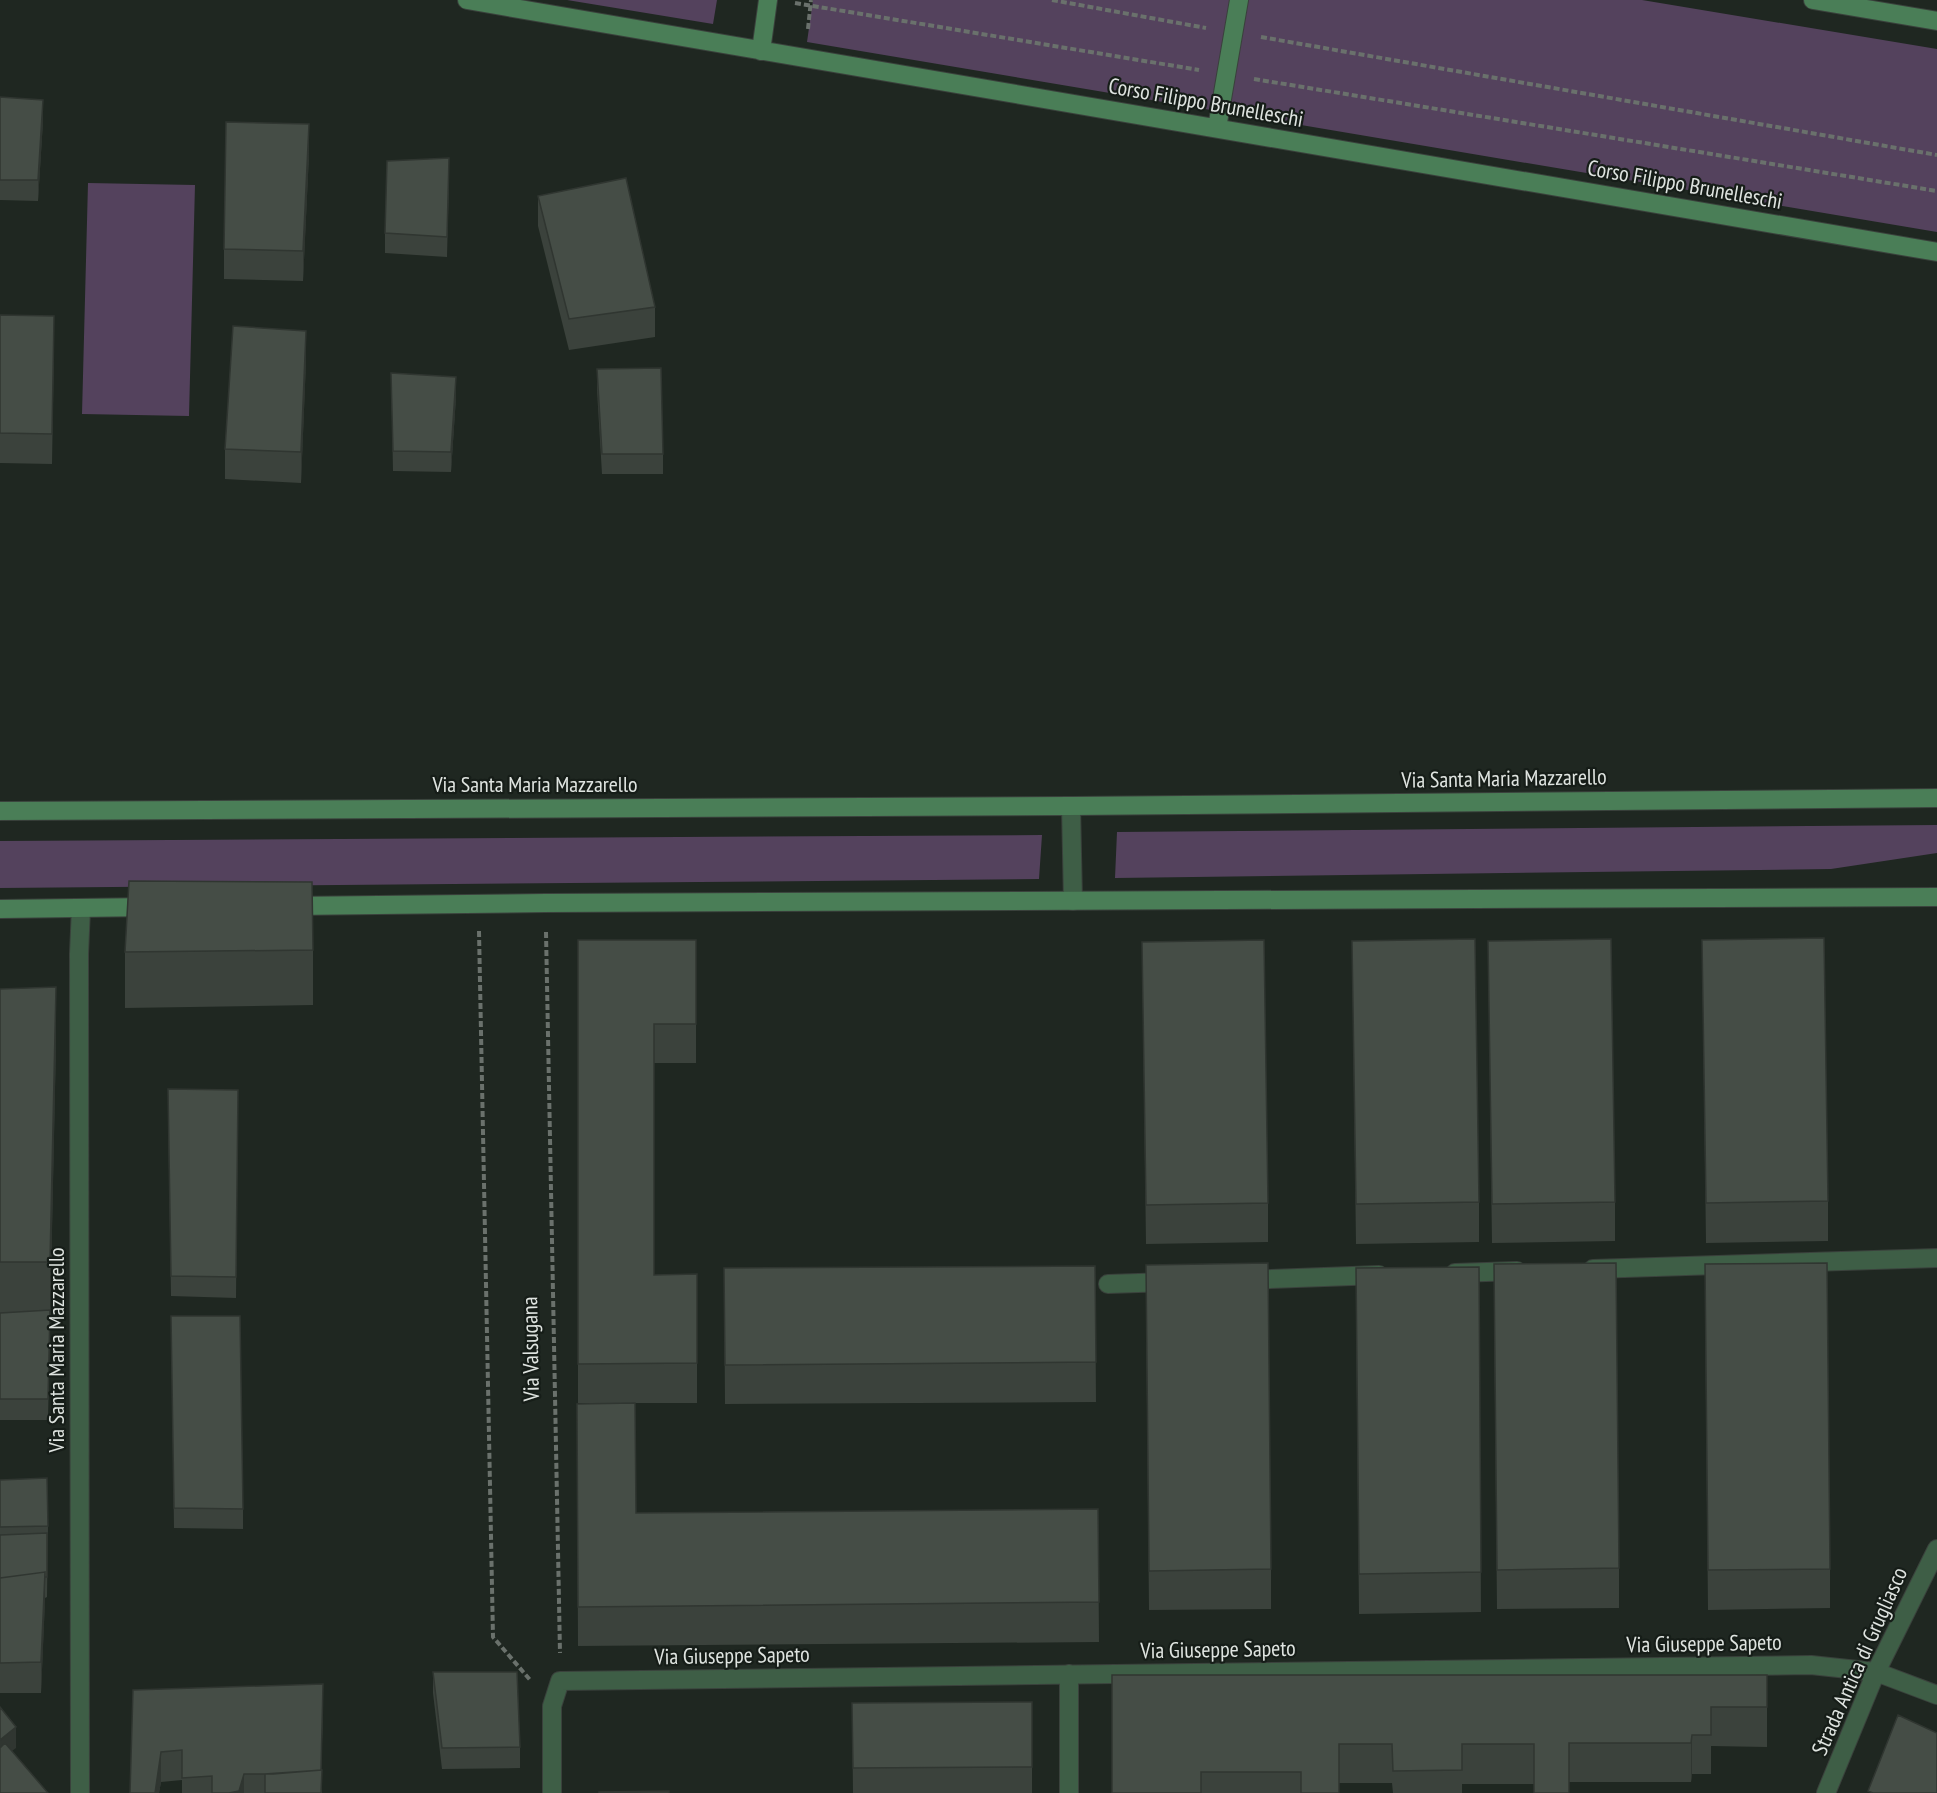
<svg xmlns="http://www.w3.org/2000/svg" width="1937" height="1793" viewBox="0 0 1937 1793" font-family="'PT Sans Narrow',sans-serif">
<rect width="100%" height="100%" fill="#1f2721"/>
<path fill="#54425d" d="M567,0h150l-4,24z
M813,0h829l295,49v183l-1130,-190z
M88,183l107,2 -6,231 -107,-2z
M1937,825v28l-106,16 -716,9 2,-46z
M1042,835l-3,44 -1039,9v-47z"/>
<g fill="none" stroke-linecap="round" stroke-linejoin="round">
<g stroke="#3a413c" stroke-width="20">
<path id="lane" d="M1593,1269l344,-11
M1455,1273l62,-2
M1245,1280l134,-5
M1108,1284l61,-2"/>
</g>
<g stroke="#3a413c" stroke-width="20">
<path id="street" d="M1071,806l2,95
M80,1793l-1,-839 2,-46
M552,1793v-87l8,-25 1251,-16 65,7 61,23
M1069,1793v-119
M1826,1793l50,-121 61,-123"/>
</g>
<g stroke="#3a413c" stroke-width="20">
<path id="secondary" d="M467,0l1470,252
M1813,0l124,21
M761,51l7,-51
M1217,128l22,-128
M0,811l1071,-5 866,-8
M290,906l256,-3 1391,-6
M0,909l151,-2"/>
</g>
<path stroke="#6a716c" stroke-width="4" stroke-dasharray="6 3" stroke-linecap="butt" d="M1052,0l154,28
M795,3l404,67
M808,29l3,-29
M1261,37l676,118
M1254,79l683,112
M479,931l14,706 38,44
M546,932l14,721"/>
<use href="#lane" stroke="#3e5e46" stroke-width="18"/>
<use href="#street" stroke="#3e5e46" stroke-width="18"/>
<use href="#secondary" stroke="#4a7e57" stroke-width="18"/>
</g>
<path fill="#3b423c" d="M0,97l43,24 -5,80 -38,-1z
M309,154l-6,127 -79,-2v-30z
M449,179l-2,78 -62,-4v-20z
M538,196l117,111v30l-86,13 -31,-124z
M0,315l54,31 -2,118 -52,-1z
M306,361l-5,122 -76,-4v-30z
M597,369l66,85v20h-61l-5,-84z
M391,373l65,24 -5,75 -58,-1z
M578,940h118v123h-42v212l43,-1v129h-119z
M1702,940l126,261v40l-122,2z
M1352,941l127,261v40l-123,2z
M1488,941l127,261v39l-123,2z
M1142,942l126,261v39l-122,2z
M313,950v55l-188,3v-56z
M0,989l56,54 -8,377h-48z
M238,1090l-2,208 -65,-2 -3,-186z
M1095,1266l1,136 -371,2 -1,-136z
M1479,1267l2,345 -122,2 -3,-306z
M1494,1303l125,265v40l-122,1z
M1146,1304l125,265v40l-122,1z
M1705,1304l125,265v39l-122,2z
M171,1316l72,193v20l-69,-1z
M577,1404l59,109 462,-4 1,133 -521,4z
M0,1480l48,46 -1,71 -2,1 -4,95h-41z
M433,1672l87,75v21l-78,1 -9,-76z
M1112,1675h655v72l-56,-1v28h-19l-1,8h-122l-35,2h-72v9h-69l-1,-10h-53v10h-227z
M133,1690l190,24 -2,56 1,23h-140v-13l-21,2 -2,11h-29z
M1032,1702v91h-179l-1,-90z"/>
<path fill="#303631" d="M43,100v21l-5,80v-21z
M309,124v30l-6,127v-30z
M306,331v30l-5,122v-31z
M456,377v20l-5,75v-20z
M56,987v56l-6,275v-56z
M45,1572v30l-4,91v-31z
M323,1684v30l-3,79v-20z
M16,1727v21l-16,12v-20z
M1692,1735v39l-1,8v-39z
M161,1752v30l-2,11h-4z
M244,1774v19h-15z"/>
<path fill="#454d46" stroke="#303631" stroke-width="1.5" d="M0,97l43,3 -5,80h-38z
M226,122l83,2 -6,127 -79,-2z
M449,158l-2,79 -62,-4 2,-72z
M626,178l29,129 -86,12 -31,-123z
M0,315l54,1 -2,118 -52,-1z
M233,326l73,5 -5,121 -76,-3z
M661,368l2,86h-61l-5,-85z
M391,373l65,4 -5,75 -58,-1z
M129,881l183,1 1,68 -188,2z
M1824,938l4,263 -122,2 -4,-263z
M1475,939l4,263 -123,2 -4,-263z
M1611,939l4,263 -123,2 -4,-263z
M578,940h118v84h-42v251l43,-1v89l-119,1z
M1264,940l4,263 -122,2 -4,-263z
M56,987l-6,275h-50v-273z
M168,1089l70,1 -2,187 -65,-1z
M1268,1263l3,306 -122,2 -3,-306z
M1616,1263l3,305 -122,2 -3,-306z
M1827,1263l3,306 -122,1 -3,-306z
M1095,1266l1,96 -371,3 -1,-97z
M1479,1267l2,305 -122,2 -3,-306z
M50,1310l-2,89h-48v-86z
M171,1316h69l3,193 -69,-1z
M635,1403l1,110 462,-4 1,93 -521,5 -1,-203z
M47,1478l1,48 -48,1v-47z
M47,1533v44h-2v-5l-45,6v-43z
M45,1572l-4,90 -41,1v-85z
M433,1672h84l3,75 -78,1z
M1112,1675h655v32h-56v28h-19l-1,8h-122v50h-35v-49h-72v26l-69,1 -1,-27h-53v49h-38v-21h-100v21h-89z
M323,1684l-2,86 -48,4h-29l-5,17 -10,2h-17v-17l-30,2v-28l-21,2 -6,41h-25l3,-103z
M1032,1702v65l-179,1 -1,-65z
M0,1707l16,20 -16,13z
M1898,1715l39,18v60h-64l-5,-2z
M5,1743l43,50h-48v-45z
M322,1770l-1,23h-56v-19z
M669,1791v2h-70v-1z"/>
<g text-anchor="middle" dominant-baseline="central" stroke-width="4.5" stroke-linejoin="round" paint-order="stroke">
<g font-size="22" fill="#dfe4e0" stroke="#161d18">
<text transform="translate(1206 102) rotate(10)">Corso Filippo Brunelleschi</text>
<text transform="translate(1685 184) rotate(10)">Corso Filippo Brunelleschi</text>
<text transform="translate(1504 778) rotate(-1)">Via Santa Maria Mazzarello</text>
<text x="535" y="784">Via Santa Maria Mazzarello</text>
<text transform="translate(530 1349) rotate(-91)">Via Valsugana</text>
<text transform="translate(56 1350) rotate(-90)">Via Santa Maria Mazzarello</text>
<text transform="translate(1704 1643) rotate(-1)">Via Giuseppe Sapeto</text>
<text transform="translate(1218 1649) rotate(-1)">Via Giuseppe Sapeto</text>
<text transform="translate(732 1655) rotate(-1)">Via Giuseppe Sapeto</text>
<text transform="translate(1859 1661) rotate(-66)">Strada Antica di Grugliasco</text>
</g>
</g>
</svg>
